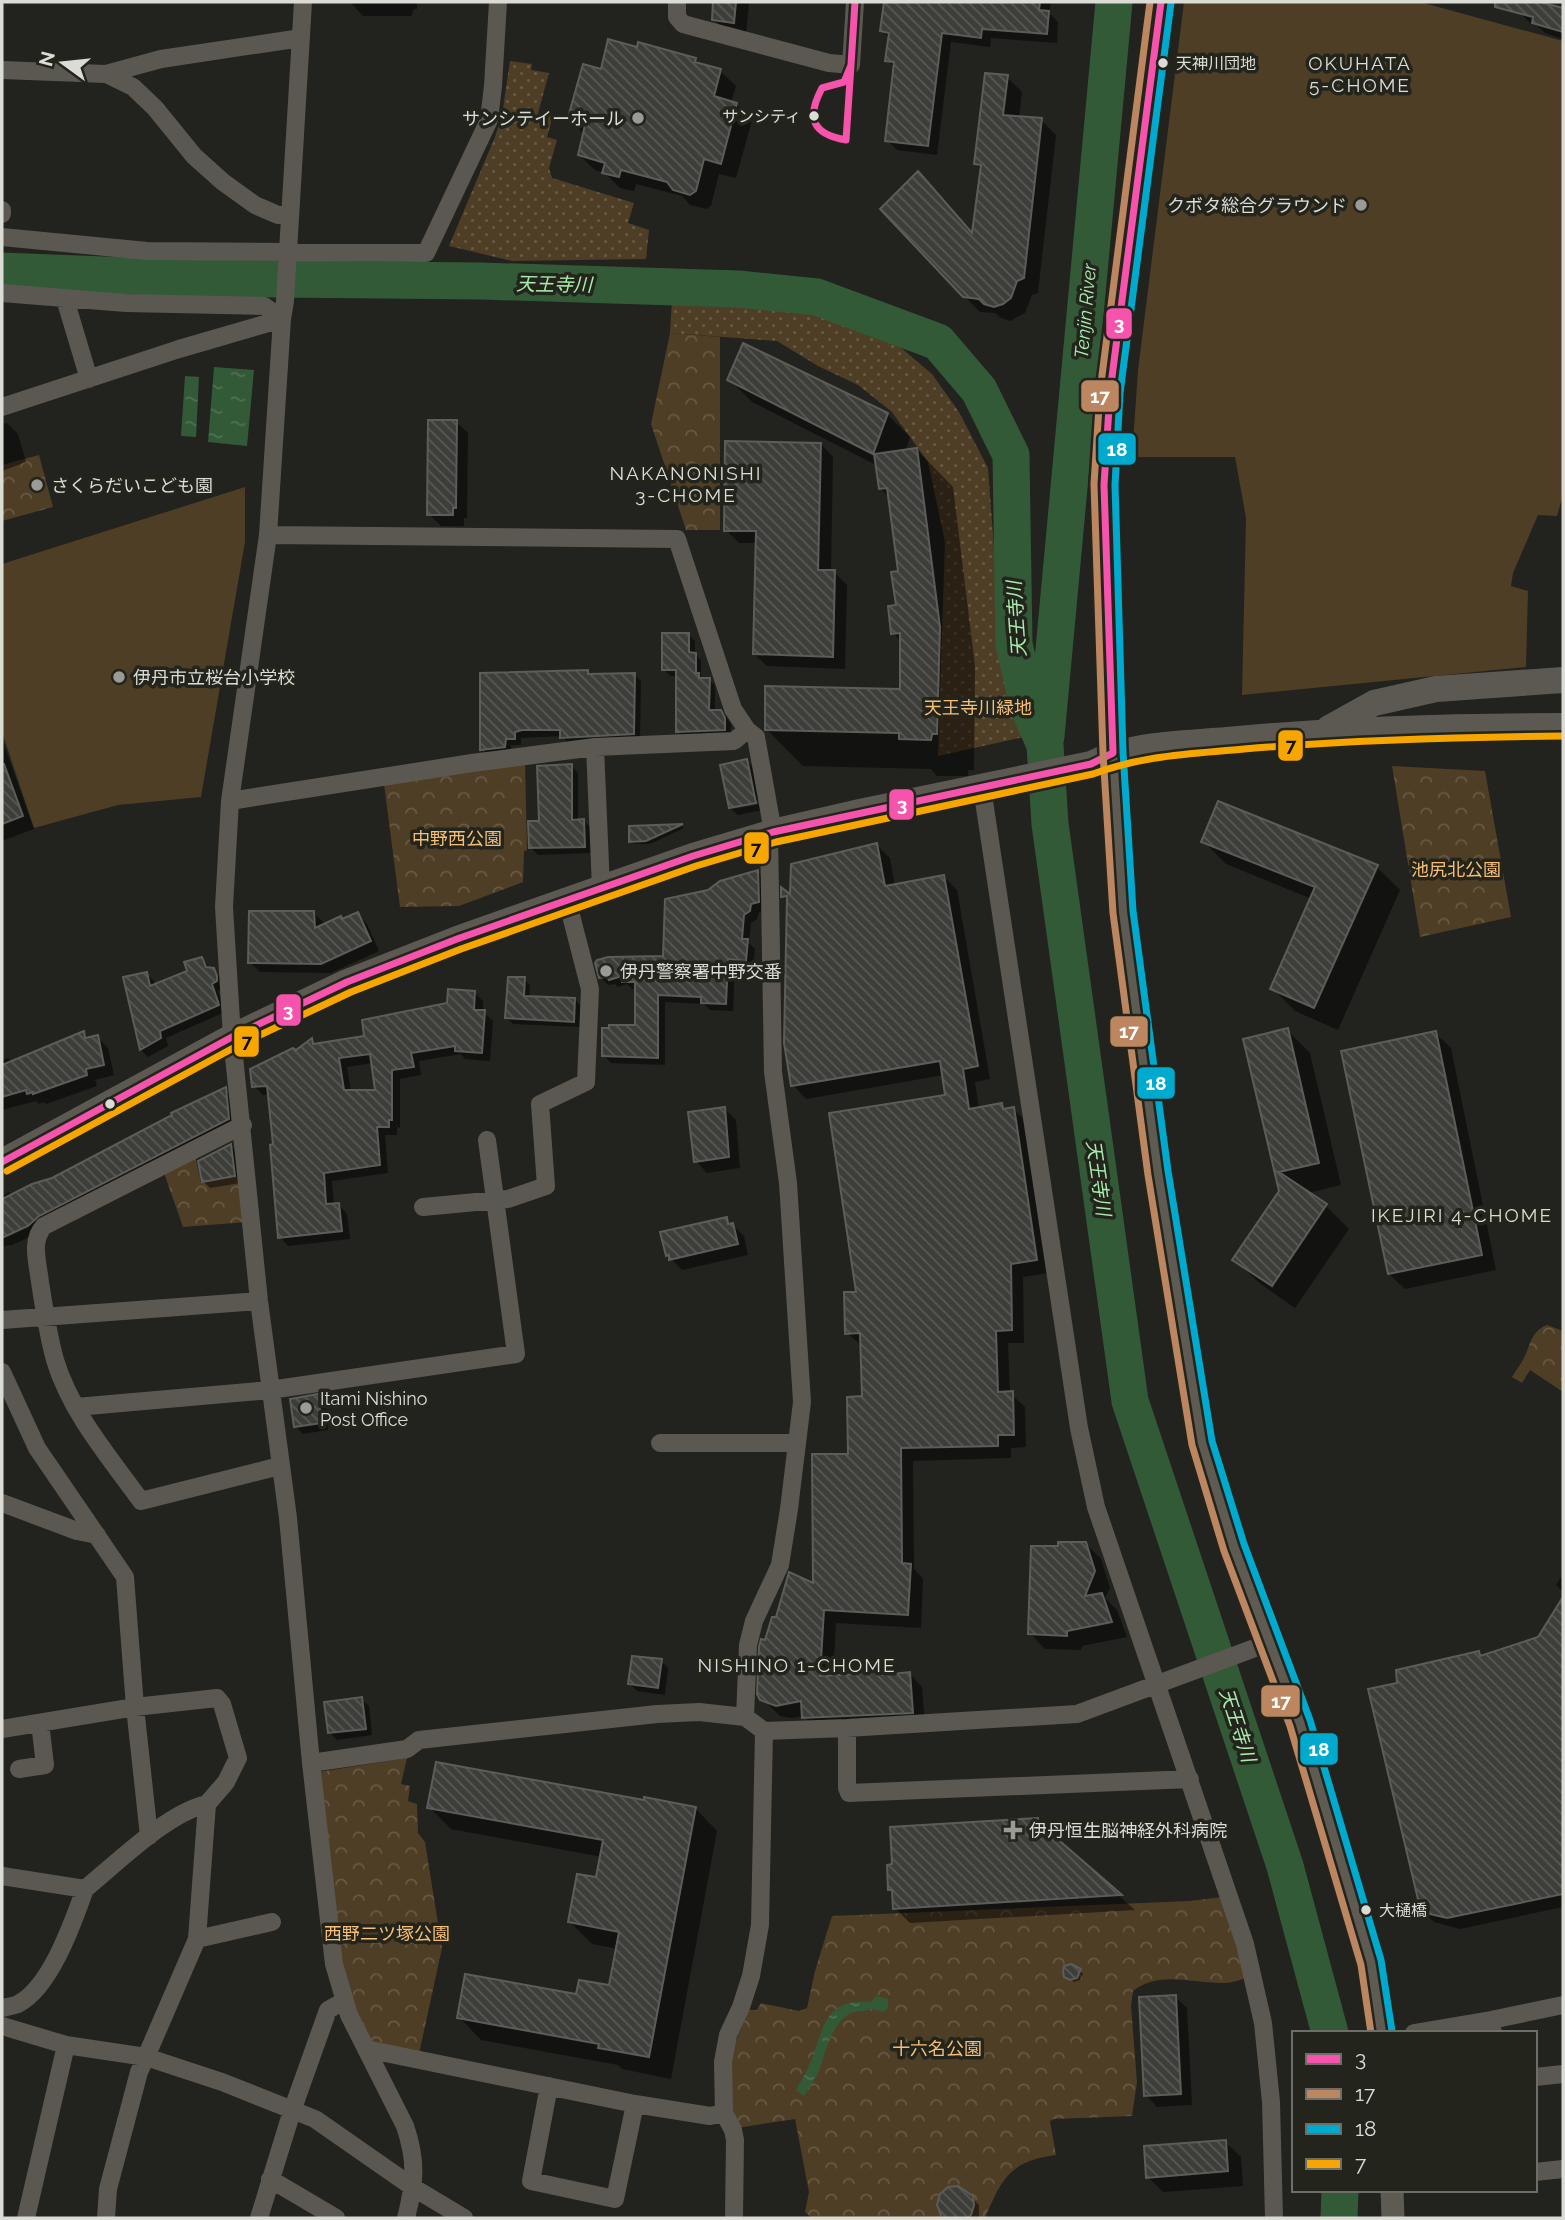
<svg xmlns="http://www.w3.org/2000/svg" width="1565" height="2220" viewBox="0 0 1565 2220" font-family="Raleway,'Noto Sans JP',sans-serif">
<defs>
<pattern id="forest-crowns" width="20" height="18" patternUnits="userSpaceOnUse" patternTransform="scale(1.75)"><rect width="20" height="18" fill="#4f3e26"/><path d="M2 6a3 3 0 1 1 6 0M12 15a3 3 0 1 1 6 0" fill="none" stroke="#685945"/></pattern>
<pattern id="garden-dots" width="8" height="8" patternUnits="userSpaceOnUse" patternTransform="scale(1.75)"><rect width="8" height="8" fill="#4f3e26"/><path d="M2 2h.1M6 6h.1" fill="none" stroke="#685945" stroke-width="1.8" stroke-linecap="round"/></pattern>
<pattern id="water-ripples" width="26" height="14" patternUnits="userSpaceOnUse" patternTransform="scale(1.75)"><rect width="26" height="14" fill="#335a37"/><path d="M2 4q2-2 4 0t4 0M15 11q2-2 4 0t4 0" fill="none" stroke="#507153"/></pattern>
<pattern id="building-back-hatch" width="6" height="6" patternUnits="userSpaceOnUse" patternTransform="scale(1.75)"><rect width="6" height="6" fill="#3d3d3a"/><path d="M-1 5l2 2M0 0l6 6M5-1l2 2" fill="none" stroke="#585856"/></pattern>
</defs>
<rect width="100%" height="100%" fill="#22221e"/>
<path fill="url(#forest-crowns)" d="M670,333l50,4v193h-34l-35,-106z
M39,455l14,52 -51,14v-56z
M525,761l2,89 -3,1 -1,31 -64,24 -59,1 -16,-123z
M1392,766l93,5 26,146 -91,20z
M195,1155l6,28 39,-7 6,46 -63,5 -20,-57z
M1547,1325l16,6v61l-33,-22 -8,13 -10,-6c5,-8 12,-17 15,-26 4,-11 7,-21 20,-26z
M407,1758l-6,26 9,2 -2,15 9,3 1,29 7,9 17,106 -23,106 -42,-8 -11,-10 -22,-49 -25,-215z
M1222,1897l24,81c-7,2 -14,5 -21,5 -32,1 -65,-13 -92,8l-2,15 6,76 -5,34 -78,3 -4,2 6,34c-46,6 -54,23 -71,63h-173l-7,-6 4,-20 -14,-73 -58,9 -8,-17 2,-59 18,-42h8l4,-7 38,8 8,-3 8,-37 17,-55 358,-15z"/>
<path fill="url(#garden-dots)" d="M510,61l22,3 -1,6 18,3 -11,40 15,3 -6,21 10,3 -8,28 3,10 82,25 -6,20 21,7 -3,29 -134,2 -63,-15 46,-109 7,-22z
M672,300l104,1 66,12 51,28 39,33 27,38 29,56 12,160 24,109 -86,19 7,-214 -17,-80 -36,-50 -34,-27 -40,-19 -41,-25 -107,-8z"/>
<path fill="#4f3e26" d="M1184,2h236l143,39v454l-6,21 -19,-1 -25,58 -2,13 17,5 -2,76 -284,28 4,-177 -11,-61h-103l6,-87z
M245,487v55l-44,255 -83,8 -84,23 -32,-96v-168z"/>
<path fill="url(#water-ripples)" d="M214,367l40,3 -7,76 -39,-4z
M185,376l14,1 -3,60 -15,-1z
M876,1996l12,3v9l-5,4 -10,-3c-9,3 -17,0 -26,6 -18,14 -21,38 -29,58 -4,8 -10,16 -14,23l-8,-6c7,-12 13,-22 17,-35 13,-34 14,-56 58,-53z"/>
<path fill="#0007" fill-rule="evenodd" d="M350,2h67v7h-3l-3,7h-48z
M715,2h34l-3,33 -20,-3 -12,-13z
M885,2h166l-2,11 9,9 -1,21 -66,-5 -1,9 -39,-5 -14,113 -40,-5 -10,-10 8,-72 -8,-8 3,-21 -8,-8z
M1523,2h10l30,8v29l-18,-6 -8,-7 -6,-2 -11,-11z
M695,59l7,7 18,5 16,15 -5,17 5,1 16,16 -16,58 -17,-4 -8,32 -5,3 -16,-4 -8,-9 -46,-12 -2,7 -14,-3 -15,-15 -10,-3 -16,-15 6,-20 -16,-15 33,-49z
M1007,77l15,15 -3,26 22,2 15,15 -18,158 -6,2 -7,18 -15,8 -9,-3 -6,-5 -15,-1 -16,-16 18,-126 -6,-6z
M729,379l158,35 23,23 -5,15 12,-2 36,37 22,179 -1,104h-6v6h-31l-6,-7 -128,-3 -37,-37 135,-38 1,-49 -9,-9 5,-26 2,-35 -10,-74 -10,-10 -2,-22 -126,-64z
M456,422l12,11 -1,85h-3v8h-23l-12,-12z
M7,423l11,11 8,28 -24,9v-47z
M821,444l12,13 -2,115h3l13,13 -2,84 -78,-3 -13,-12 3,-111h-18l-13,-13z
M689,635l6,6v13l6,6v17l8,3 6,6v25h6l6,7 4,7 -1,11 -46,1 -6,-6v-55h-8l-6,-7z
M587,672l3,3 44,-1 7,7 -1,59 -72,4 -6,-8 -41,2v7h-10v8l-22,2 -7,-6z
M2,739l32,90 -32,12z
M746,761l8,7 6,32 -27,6v3l28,-5 1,6 -24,5 -8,-7z
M571,765l7,8v48h6l7,7 1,25 -54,2 -7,-7 9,-26z
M682,826l2,2 -34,16h-16l-3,-3 -1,-13z
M1203,841l174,26 23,23 -62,140 -43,-19 -23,-23 40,-89 -86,-35z
M877,845l13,13 5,28 49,-9 13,13 33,189 -15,3 4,27 22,-4 5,5 7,-1 14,13 22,151 -26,4 1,66h-16l2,50 15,14 1,40 -15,1v10l-98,3 1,108 9,10 -2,49 -85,-5 -3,54 29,-1 18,-8 8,8 21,-3 13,14 3,38 -108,6 -13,-15 -13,2 -11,-2 -14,-14 1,-60 10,-23 37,-33 49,-188 -1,-52 -15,-13 11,-39 89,-197 -3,-22 -138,24 -13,-14 -4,-183 -6,-6v-6l9,7z
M758,872l7,8 1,30 -7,2 -2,7 -6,4 -2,20 6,6 -2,19 -18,-2 -2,45 -23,-1 -6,-6 -39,-2v63l-54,-2 -8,-8 34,-28v-38h-5l-5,-5 -9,3 -3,-3 -7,1 -8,-8 65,-19 44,-67z
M314,913l9,9v4l35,-12 9,10 12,27 -48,22 -71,-1 -10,-10z
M201,959l20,19 2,11 -5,2 7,21 -59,26 2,8 -20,11 -7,-7 -16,-72 22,-4 7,7 1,5 35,-14z
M524,979l6,6 -1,13 46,1 5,6v22l-67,-3 -6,-6z
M475,993l8,8v11l10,9 -3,40 -25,-2 -4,-5 -42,7 2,14 -21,4v49l-3,-1v8h-12l3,38 -56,8 2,25 5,-1 8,9 3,25 -62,7 -8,-9 -5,-91 -5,-52 -7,1 -9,-9 57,-46 5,5 50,-8zM373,1063l4,28h-26l-4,-24z
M1287,1030l23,23 31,132 -33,8 18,13 23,23 -54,79 -37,-26 -23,-23 46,-68 -36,-151z
M84,1033l6,6 7,-2 11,11 6,27 -19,5 2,6 -51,18 -2,-2 -5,2 -3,-3 -34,9v-50l6,-2 4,4z
M1435,1033l16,15 45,222 -91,19 -16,-15z
M225,1089l8,8 3,31 -200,106 -24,11 -10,1v-50l7,-4 4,4 39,-17z
M724,1108l12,12 4,48 -33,5 -11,-12z
M231,1146l7,7 3,30 -31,5 -7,-7z
M726,1219l18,17 4,19 -66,15 -15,-15z
M317,1396l8,8 3,26 -25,4 -8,-8z
M1085,1543l16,16 9,29 -5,10 12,12 10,27 -45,9 -1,4 -36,-1 -15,-16 30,-85z
M1563,1574v18l-7,-7z
M1563,1600v307l-103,22 -26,-7 -12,-11 -23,-226 79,-32 4,4 57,-19z
M661,1661l7,7 -3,27 -28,-4 -7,-7z
M361,1699l8,7 3,29 -35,5 -7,-7z
M645,1802l50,6 22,23 -46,248 -49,-10 -4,-4 -137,-25 -22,-23 119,-21 33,-9 7,-38 -26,-5 -22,-22 28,-43 4,-22 -151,-28 -22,-22z
M1038,1820l15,18 82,72 -225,13 -15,-15 -1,-14 -4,-4z
M1080,1970l3,4 -3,6 -6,2 -8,-6z
M1175,1997l12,11 5,97 -35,2 -11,-12z
M1225,2142l16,15 2,29 -80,6 -15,-15z
M972,2198l7,7v13h-35l-4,-6z"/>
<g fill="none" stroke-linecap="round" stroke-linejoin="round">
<path stroke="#335a37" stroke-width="37" d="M2,271l178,7 301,3 257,8 79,8 121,45 41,48 32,65 3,189 14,62 17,39 5,79 80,577 155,465 45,167
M1046,736l68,-734
M1339,2218l1,-28"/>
</g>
<path fill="url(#building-back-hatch)" stroke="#5c5c59" stroke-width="2" fill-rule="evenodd" d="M713,2h23l-2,21 -22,-3z
M884,2h156l-1,8 10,1 -2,23 -65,-5 -1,9 -39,-5 -14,113 -43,-5 9,-79 -9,-1 4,-28 -9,-2z
M1495,2h45l23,6v24l-31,-9 1,-6 -38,-10z
M608,39l29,8 1,-5 58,16 -1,4 26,7 -7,27 23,7 -16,61 -17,-5 -8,32 -6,4 -17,-5 -6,-8 -46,-12 -2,7 -17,-4 3,-10 -27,-8 7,-30 -18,-4 16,-57 18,5z
M985,73l23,2 -5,40 39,3 -18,160 -7,3 -6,17 -8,6 -9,3 -10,-3 -5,-5 -16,-2 -83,-88 38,-38 54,62 9,-68 -7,-1z
M743,343l145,70 -15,41 -146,-74z
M428,420h29l-1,88h-3v7h-26z
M725,441l96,2 -3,127h17l-2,87 -80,-3 3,-123h-32z
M917,448l23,179 -3,107h-5l-1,6 -32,-1v-6l-134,-3v-44l135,3v-56l-9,1 -3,-28 8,-1 -5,-33 7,-1 -11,-83 -8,1 -5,-35z
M662,633h27v19l7,1v20h3v5h11l-1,32h12l4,8v12l-49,2v-62h-14z
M588,670v4l47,-1 -1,61 -74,4v-8h-38l-7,2v7h-9l-1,8 -25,3v-77z
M747,759l9,44 -27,5 -9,-43z
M2,764h2l19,52 -21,8z
M572,764v56l12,-1 1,28 -56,1 -1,-27h11l-2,-55z
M1218,801l160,64 -64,143 -44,-19 45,-102 -114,-45z
M683,824l-37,17 -17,1v-16z
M877,843l8,43 59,-11 34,191 -15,3 6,40 33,-6 1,6 11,-2 23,153 -26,4 1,66 -16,1 2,61 15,-1 1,44h-16v11l-97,2 1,115 9,1 -3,51 -84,-5 -4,66 40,-2 -1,-6 21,-2 2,9 28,-3 3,41 -111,5 -1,-17 -25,5 -16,-6 -3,-6 2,-47 2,-8 4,1 7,-23h4l13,-45 24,11 -1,-129h36l-1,-57 15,-1 -2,-63 -15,1 -1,-42h12l-27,-179 116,-18 -5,-34 -149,25 -7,-43 3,-147 -6,1v-10l9,7 1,-30z
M758,870l1,32 -8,2 -1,7 -6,4 -2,24h6l-2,22 -18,-2 -2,45 -25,-1v-6l-43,-2v63l-56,-2v-28h7v-3h26v-43h-13v-6l-13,4 -2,-3 -8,1 -4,-15 2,-3 11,-3 55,-1 2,-57 43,-9 12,-9z
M249,911h65l1,17 26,-12 1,3 16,-7 13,29 -50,23 -73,-1z
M202,957l4,10 8,1 3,8v5l-5,3 7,21 -59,26 1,7 -21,12 -17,-73 24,-5 3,14 37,-15 -3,-9z
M508,977h17l-1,19 51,2 -1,24 -69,-4z
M448,989l27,2 -1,19h11l-3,43 -27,-2v-5l-44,7 3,14 -22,3v50h-3v7h-12l3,38 -56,8 2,31 13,-1 3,28 -64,7 -8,-93 3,-1 -6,-58 -15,1 -2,-18 43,-21 3,2 16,-12 1,6 51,-8 -2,-16 85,-17zM370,1054l5,36h-31l-5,-32z
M1288,1028l31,135 -40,9 48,32 -55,82 -40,-26 47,-69 -36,-152z
M84,1031l1,7 13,-3 6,30 -18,4 1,6 -54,19v-2l-6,2 -1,-4 -24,7v-32z
M1436,1031l46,224 -94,19 -47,-223z
M226,1087l3,32 -190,97 -11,10 -26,12v-39l30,-15 20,-6 120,-63 -1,-2z
M725,1107l4,50 -35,5 -6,-50z
M231,1144l4,32 -33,6 -4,-21z
M727,1217l1,7 5,-1 5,21 -69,16v-5l-3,1 -6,-24z
M318,1394l4,29 -28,4 -4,-28z
M1058,1542h28l9,29 -10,25 17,-3 10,29 -45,9v5l-39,-2 3,-88h27z
M1563,1597v297l-116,24 -26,-6 -53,-223 29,-6 -1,-13 83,-19 1,5 58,-19z
M632,1656l30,3 -4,29 -30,-4z
M362,1697l4,32 -38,4 -4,-31z
M436,1762l208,38v-3l52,10 -47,250 -51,-9 1,-4 -142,-26 8,-44 111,20 3,-14 30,5 10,-53 -51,-10 9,-48 19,3 7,-37 -176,-32z
M1038,1818l1,5 83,72 -229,14 -1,-19h-4l-1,-25 5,-1 -2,-37z
M1071,1964l10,5 -4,9 -7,2 -6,-3 -1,-5 1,-6z
M1176,1995l5,99 -37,2 -5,-99z
M1226,2140l2,31 -82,7 -2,-32z
M958,2186l15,10 1,9 -3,10 -4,3h-25l-5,-13 3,-11 8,-7z"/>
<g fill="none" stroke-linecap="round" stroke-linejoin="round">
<path stroke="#5b5851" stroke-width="18" d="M303,2l-18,299 -3,18 -14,216 -38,266 -6,106 8,130 27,264 29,217 23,245 23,201 15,51 56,111c12,35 10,57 1,92
M677,2v15l6,7 146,39 22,2 4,-63
M2,70l104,4 27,13 22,21 39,48 29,26 32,23 23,10h12
M106,74l55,-15 140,-21
M2,210v4
M2,237l145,14 279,2 63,-133 4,-34 5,-84
M2,293l124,10 138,3 18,13
M65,299l24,80
M2,407l177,-58 103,-30
M268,535l409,4 56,170 14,21 9,7 17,95
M595,747l6,141
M982,788l97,640 17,79 149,437 18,79 8,79 3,116
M230,801l242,-38 123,-16 139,-6 13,-11
M243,1125l-199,101c-14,15 -6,37 -4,56 4,26 8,53 15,78 16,53 55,98 86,141l139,-35
M423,1207l85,-8 38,-13 -6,-82 46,-22 4,-93 -23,-89
M2,1320l257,-19
M2,1372l35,76 88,129 10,130 14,129
M76,1407l194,-17 246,-36 -29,-214
M660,1443h137
M2,1503l75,28 20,4
M745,1717l19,14 83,-3 230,-14 194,-72
M847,1728v60l2,5 341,-14
M2,1729l133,-22 82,-9 5,6 16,54 -12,24 -19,22 -10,135 -51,118 76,25 93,37 99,69 50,30
M311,1763l96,-14 12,-9 238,-26 42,-2 46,5 3,-72 6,-24 26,-56 9,-56 13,-107 -14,-219 -15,-111 -4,-238
M19,1769l26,-4 -5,-42
M2,1876l83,13c32,-26 82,-76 122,-85
M197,1939l75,-17
M2,2008c5,-1 11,-2 16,-4 33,-17 55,-82 67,-115
M1491,2020l72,-15
M2,2026l64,19 -40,173
M1414,2033l77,-13 2,13
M66,2045l80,12 -7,15 -31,117 -2,29
M366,2049l269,55 75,12 14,-3
M1535,2077l28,-3
M549,2086l-18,95 84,18 20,-95
M1535,2172l28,-3
M270,2179l66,39
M259,2218l33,-107 36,-101 16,-9
M734,2218l1,-78 -2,-10 -9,-17 -1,-51 5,-27 13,-28 10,-31 9,-51 4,-194"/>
<path stroke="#5e5b53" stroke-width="23" d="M1161,2l-51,390 -6,93 9,268 10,159 35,261 44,270 32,104 66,176 71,240 11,70
M1392,2190l1,28"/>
<path stroke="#5b5951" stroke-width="26" d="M1329,728l45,-25 62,-14 127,-9
M2,1162l230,-125 115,-55 110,-43 236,-83 80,-24 87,-20 231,-48c41,-21 90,-20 136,-24 112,-11 224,-14 336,-14"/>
<g stroke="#23241c" stroke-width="12">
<path id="bus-1" d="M851,65l-5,75c-34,-6 -40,-22 -24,-52l22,-6z
M851,65l4,-63
M2,1162l230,-125 115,-55 110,-43 236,-83 80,-24 318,-68 22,-11 -9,-268 6,-93 51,-390"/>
</g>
<g stroke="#23241c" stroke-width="12">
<path id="bus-2" d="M1150,2l-50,389 -6,93 9,269 10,160 35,262 44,270 32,106 66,175 71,239 10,68"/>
</g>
<g stroke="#23241c" stroke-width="12">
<path id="bus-3" d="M1171,3l-51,390 -5,92 8,267 10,159 35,260 44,270 32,103 66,176 71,240 11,71"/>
</g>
<g stroke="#23241c" stroke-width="12">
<path id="bus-4" d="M7,1171l230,-125 114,-54 110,-43 235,-83 80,-24 317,-68c51,-19 98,-20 151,-25 106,-9 213,-12 319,-13"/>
</g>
<use href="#bus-1" stroke="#f653ac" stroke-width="7"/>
<use href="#bus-2" stroke="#bb8660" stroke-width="7"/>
<use href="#bus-3" stroke="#00a9ce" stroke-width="7"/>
<use href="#bus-4" stroke="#f7a600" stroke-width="7"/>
</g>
<g fill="#dcdcd7" stroke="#23241c" stroke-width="2.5">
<circle cx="1163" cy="63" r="6"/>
<circle cx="814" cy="116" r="6"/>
<circle cx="110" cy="1104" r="6"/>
<circle cx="1366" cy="1910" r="6"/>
</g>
<g fill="#9b9b96" stroke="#23241c" stroke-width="2.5">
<circle cx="638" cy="118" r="7"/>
<circle cx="1361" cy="205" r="7"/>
<circle cx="37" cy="485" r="7"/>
<circle cx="119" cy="677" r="7"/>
<circle cx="606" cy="971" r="7"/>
<circle cx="306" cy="1408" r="7"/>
<path d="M1009.5 1819.5h7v7h7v7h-7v7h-7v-7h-7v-7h7z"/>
</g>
<g text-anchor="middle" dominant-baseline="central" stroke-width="7" stroke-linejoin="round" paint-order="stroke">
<g font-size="16" fill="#dcdcd7" stroke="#23241c" text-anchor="start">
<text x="1176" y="63">天神川団地</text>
<text x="801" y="116" text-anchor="end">サンシティ</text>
<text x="1379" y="1910">大樋橋</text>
</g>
<g font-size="18" fill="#dcdcd7" stroke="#23241c" text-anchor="start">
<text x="624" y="118" text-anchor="end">サンシテイーホール</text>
<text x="1347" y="205" text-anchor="end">クボタ総合グラウンド</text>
<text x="51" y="485">さくらだいこども園</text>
<text x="133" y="677">伊丹市立桜台小学校</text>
<text x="620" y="971">伊丹警察署中野交番</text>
<text x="320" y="1398">Itami Nishino<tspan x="320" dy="21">Post Office</tspan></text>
<text x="1029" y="1830">伊丹恒生脳神経外科病院</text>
</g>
<g font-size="18" fill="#f6be76" stroke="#23241c">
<text x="978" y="707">天王寺川緑地</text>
<text x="457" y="838">中野西公園</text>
<text x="1456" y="869">池尻北公園</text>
<text x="387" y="1933">西野二ツ塚公園</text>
<text x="937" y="2048">十六名公園</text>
</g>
<g font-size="19" letter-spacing="2" fill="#dcdcd7" stroke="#23241c">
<text x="1360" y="63">OKUHATA<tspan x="1360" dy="22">5-CHOME</tspan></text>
<text x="686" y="473">NAKANONISHI<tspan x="686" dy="22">3-CHOME</tspan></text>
<text x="1462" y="1215">IKEJIRI 4-CHOME</text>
<text x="797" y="1665">NISHINO 1-CHOME</text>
</g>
<g font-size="19" font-style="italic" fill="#a8ecad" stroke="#23241c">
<text transform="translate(554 284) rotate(1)">天王寺川</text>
<text transform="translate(1085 311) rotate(-85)">Tenjin River</text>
<text transform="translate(1016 619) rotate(-94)">天王寺川</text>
<text transform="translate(1099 1178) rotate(82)">天王寺川</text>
<text transform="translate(1238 1725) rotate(72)">天王寺川</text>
</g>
</g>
<g stroke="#23241c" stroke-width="2.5">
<rect x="1105" y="307" width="28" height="33" rx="7" fill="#f653ac"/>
<rect x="1080" y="379" width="40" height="34" rx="7" fill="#bb8660"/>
<rect x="1097" y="432" width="40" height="34" rx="7" fill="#00a9ce"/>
<rect x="1277" y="729" width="27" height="33" rx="7" fill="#f7a600"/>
<rect x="888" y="788" width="27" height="33" rx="7" fill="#f653ac"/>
<rect x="743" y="831" width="27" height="34" rx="7" fill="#f7a600"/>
<rect x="275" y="993" width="27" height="34" rx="7" fill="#f653ac"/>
<rect x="1109" y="1015" width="40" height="33" rx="7" fill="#bb8660"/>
<rect x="233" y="1025" width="27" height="33" rx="7" fill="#f7a600"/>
<rect x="1136" y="1066" width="40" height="34" rx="7" fill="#00a9ce"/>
<rect x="1260" y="1684" width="41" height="34" rx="7" fill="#bb8660"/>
<rect x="1299" y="1732" width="40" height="34" rx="7" fill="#00a9ce"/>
</g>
<g font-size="19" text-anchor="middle" font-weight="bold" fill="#fff">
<text x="1119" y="330">3</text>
<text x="1100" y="403">17</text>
<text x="1117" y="456">18</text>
<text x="902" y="811">3</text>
<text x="288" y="1017">3</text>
<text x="1129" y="1038">17</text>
<text x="1156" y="1090">18</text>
<text x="1281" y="1708">17</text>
<text x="1319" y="1756">18</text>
</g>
<g font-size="19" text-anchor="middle" font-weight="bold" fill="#111">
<text x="1291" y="752">7</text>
<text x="756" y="855">7</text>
<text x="247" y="1048">7</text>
</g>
<rect width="1565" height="2220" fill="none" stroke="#dcdcd7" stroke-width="7"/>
<rect x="1292" y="2031" width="245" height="161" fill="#23241c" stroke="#6d6e67" stroke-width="2"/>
<rect x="1306" y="2054" width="35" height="10" fill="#f653ac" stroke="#6d6e67" stroke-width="2"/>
<text x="1355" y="2066" font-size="21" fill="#dcdcd7">3</text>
<rect x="1306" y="2089" width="35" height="10" fill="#bb8660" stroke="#6d6e67" stroke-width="2"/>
<text x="1355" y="2101" font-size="21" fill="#dcdcd7">17</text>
<rect x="1306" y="2124" width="35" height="10" fill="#00a9ce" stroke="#6d6e67" stroke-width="2"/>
<text x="1355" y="2136" font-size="21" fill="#dcdcd7">18</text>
<rect x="1306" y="2159" width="35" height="10" fill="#f7a600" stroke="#6d6e67" stroke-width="2"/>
<text x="1355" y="2171" font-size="21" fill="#dcdcd7">7</text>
<g transform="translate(63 63) rotate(285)" stroke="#23241c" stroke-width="5" paint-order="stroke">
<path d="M0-5L12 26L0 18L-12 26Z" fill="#dcdcd7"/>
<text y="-10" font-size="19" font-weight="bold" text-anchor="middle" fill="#dcdcd7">N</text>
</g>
</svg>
